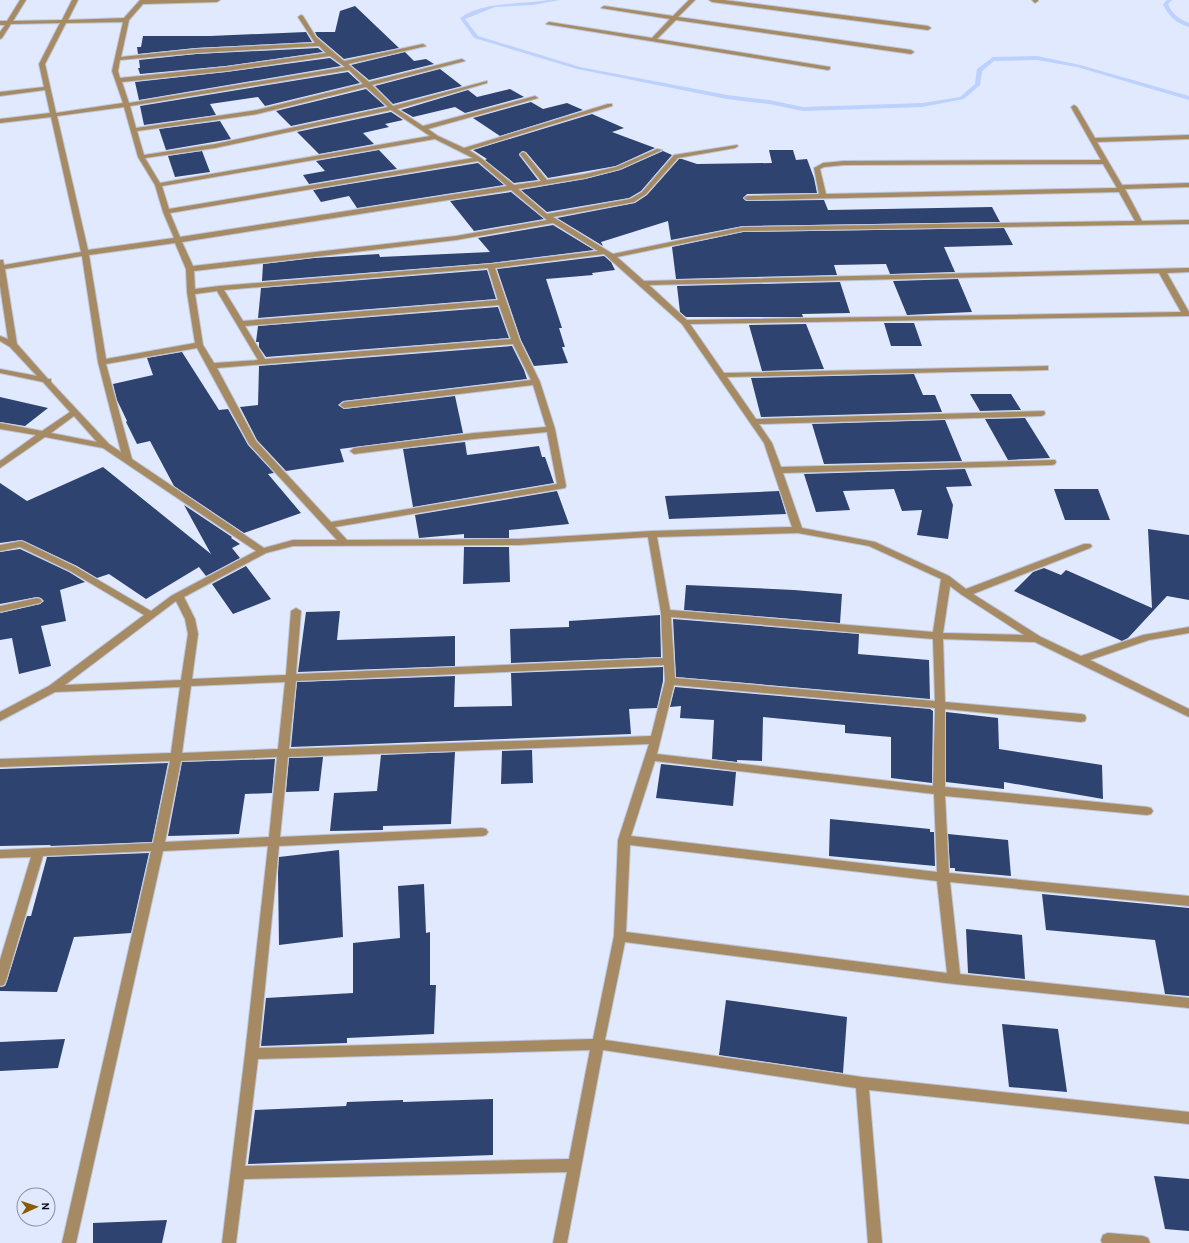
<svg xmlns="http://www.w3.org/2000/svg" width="1189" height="1243" viewBox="0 0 1189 1243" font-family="'Alegreya Sans',sans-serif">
<rect width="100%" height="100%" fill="#e0e9fd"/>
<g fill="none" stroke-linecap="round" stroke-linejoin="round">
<path fill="#bcd1fd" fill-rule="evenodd" d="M549,0h11l-27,5 -38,2 -30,12 13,17 102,31 147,28 42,5 34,7 119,-4 38,-6 15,-13 2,-15 16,-12 44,-1 43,9 109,31v4l-112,-33 -40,-7 -43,1 -12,10 -2,14 -16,14 -42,8 -119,4 -34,-7 -42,-5 -150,-30 -103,-31 -14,-20c24,-17 60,-13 89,-18z
M1167,0h5l-4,4c4,10 11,15 21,19v4c-13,-4 -21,-11 -26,-23z"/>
</g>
<path fill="#2f4370" d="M355,6l44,42 -55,11 -27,-23 -2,-4h20l5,-21z
M306,32l6,10 -116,6 -58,6 -1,-7h4l2,-11h67z
M318,48l5,4 -97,14 -86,8 -2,-6h2l-1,-8 57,-6z
M405,52l9,9 12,-2 8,5 -65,16 -18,-15z
M330,58l11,8 -202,34 -4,-18 91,-10z
M440,69l22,17 -69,18 -18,-18z
M348,72l12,11 -95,23 -7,-9 -48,7 6,11 -72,10 -4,-19z
M366,89l19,17 -94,20 -15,-15z
M510,89l14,8 -59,16 -10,-6 -42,10 -12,-7 67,-20 9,7z
M531,102l12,7 24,-6 16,7 -83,26 -27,-18z
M391,112l12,8 -18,4 4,3 -26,6 11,11 -55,10 -22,-22z
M592,114l32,14 -12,4 43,16 -39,18 -68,12 -22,-26 -4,-1 -3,4 19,25 -24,3 -29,-23 2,-1 -14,-9z
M220,121l11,18 -65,11 -7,-21z
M379,150l18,19 -88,15 -6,-9 22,-4 -9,-10z
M769,150h24l3,10 11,-1 7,19 3,15 -70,1 -4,4 3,3 78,-1 4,10h2l162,-3 8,15 -257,4 -72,14 -3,-19 -67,21 2,4 -46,-28 78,-15 12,-8 32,-36h3l15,5 75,-1z
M202,151l8,21 -35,5 -7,-21z
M663,151l9,4 -31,36 -12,7 -82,14 -26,-22 64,-11 35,-9z
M478,163l26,22 -147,23 -8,-12 -28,6 -8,-12z
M511,192l33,27 -70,12 -24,-30z
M553,225l41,25 -103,13 -229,18 1,-17 51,-6 65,-4 1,3 110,-5 -12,-14z
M1004,228l9,17 -69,2 11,25 -65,2 -4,-10 -52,1 3,10 -161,4 -4,-32 71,-15z
M604,256l7,6 4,8 -23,3 1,2 -47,4 16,49h-3l6,19h-3l6,16 -34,3 -13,-26 -24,-71z
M487,270l9,29 -238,19 3,-30z
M958,279l14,33 -65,3 -14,-34z
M840,282l10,31 -48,1 1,3h-117l-6,-5 -3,-26z
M498,307l11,31 -243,19 -7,-10v-5h-3l2,-16z
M884,323h30l8,23h-31z
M806,324l18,45 -62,2 -13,-46z
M512,346l12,24 3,9 -184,22 -5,4 6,4 111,-13 8,37 -123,16 4,13 -58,9 -29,-31 -17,-33 18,-2 1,-39z
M182,352l37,58 9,-1 20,36 26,28 -6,1 33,39 -57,20 -70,-47 -24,-45 -13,3 -11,-22 1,-1 -10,-21 -4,-16 40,-9 -6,-17z
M914,374l9,21h12l7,17 -181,5 -10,-39z
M970,394h41l10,16 -41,1z
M0,397l48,11 -23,18 -25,-4z
M1025,418l25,40 -42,2 -23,-41z
M945,420l17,41 -138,3 -12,-40z
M465,442l2,13 72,-9 3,11h3l9,26 -141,24 -10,-58z
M103,467l108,87 -27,-49 48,32 -1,1 9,6 -8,4 8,10 -34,18 -7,-9 -53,32 -37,-25 -12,4 -20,-12 -53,-25 -3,-1 -21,3v-60l27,18z
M965,469l7,17 -26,1 7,18 -5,34 -31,-4 5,-25 -20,1 -8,-22 -51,2 7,19 -34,2 -12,-38z
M1054,489h44l12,31h-45z
M557,491l12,33 -60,6v8h-45v-4l-45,4 -4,-23z
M779,491l7,23 -117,5 -4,-23z
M1148,529l41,6v65l-22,-4 -39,42 -6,3 -108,-50 19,-19 11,-4 17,7 5,-5 86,38z
M464,547h45l1,35 -47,2z
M20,549l49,23 16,10 -25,8 6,31 -25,5 10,40 -32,8 -7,-36 -12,2v-27l40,-9 4,-3 -3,-3 -4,-1 -37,7v-52z
M246,566l25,33 -38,15 -21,-30z
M686,585l108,5 48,4 -2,29 -156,-13z
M340,611l-3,29 118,-4v30l-157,6 8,-60z
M660,615l1,42 -150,6 -1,-34 59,-2v-6z
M673,619l186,15 -1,20 71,6 1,39 -254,-22z
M663,667v14l-6,27 -28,1 2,25 -340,13 6,-65 158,-6 -1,31 58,-1 -1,-33z
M675,687l255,22 3,2 -1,72 -41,-5v-41l-46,-4v-8l-82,-8 -1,44 -25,-1v2l-25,-3 2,-39 -34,-2 1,-12 -11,1z
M946,712l52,6 1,31 103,16 1,34 -99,-17v7l-58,-7z
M532,750l1,33 -32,1 1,-33z
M455,752l-4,72 -68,2v4l-53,1 4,-38 43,-2 4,-36z
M323,757l-4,34 -33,1 3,-34z
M275,759l-3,34 -27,1 -6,40 -71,2 14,-74z
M168,763l-16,79 -102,4 1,-1 -51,1v-77z
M661,764l75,8 -3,34 -77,-8z
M830,819l100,10v3h4l1,34 -106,-10z
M948,834l60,6 3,36 -56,-5v-3h-5z
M339,850l4,87 -64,8 -1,-72 1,-16z
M149,853l-18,80 -57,4 -17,55 -57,-1v-4l5,-1 2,-5 20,-65h4l16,-59z
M424,884l2,49 4,-1v53h6l-2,49 -87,4v5l-86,3 5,-48 87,-5v-50l47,-5 -2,-52z
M1042,894l147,14v88l-24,-2 -10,-54 -109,-10z
M966,929l56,6 3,44 -57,-6z
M726,1000l121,17 -4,56 -124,-18z
M1002,1024l56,5 9,63 -58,-5z
M65,1039l-7,29 -58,3v-29z
M493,1099v56l-245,9 7,-54 91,-4 1,-4 56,-2v2z
M1154,1176l35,3v52l-24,-2z
M167,1220l-5,23h-69v-20z"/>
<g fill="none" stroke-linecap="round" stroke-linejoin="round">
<g stroke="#bdc5d8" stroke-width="2">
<path id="minor" d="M20,0h6l-13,21 49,-1 10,-20h6l-10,20 56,-2 16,-18h80l-3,2 -74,2 -14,16 -8,37 75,-8 119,-6 -17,-26 3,-2 2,1 13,21 28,24 79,-17 3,2 -78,18 21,18 93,-23 3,2 -93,24 21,21 94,-25v2l-90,26 26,17 112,-30 3,2 -110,31 10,7 26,12 144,-44h4v2l-143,44 12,8 33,27 27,-4 -21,-27 3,-2 2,1 22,27 38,-6 31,-7 41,-18 5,1 -42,19 -35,9 -67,11 29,25 83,-15 12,-7 32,-37 63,-10 1,1 -3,2 -57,10 -32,36 -12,8 -81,15 60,37 130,-27 392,-6 -16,-29 -372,8 -3,-2 3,-2 72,-2 -5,-26 9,-5 21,-2 257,-1 -30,-53 3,-2 3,2 18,31 94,-3v4l-92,3 25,43 67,-2v4l-64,2 17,32 47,-1v4l-446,7 -126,26 27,24 545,-13v4l-22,1 22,39v4l-499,8 34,49 324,-7v4h-3l-318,7 29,42 288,-8 1,2 -1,2 -3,1 -282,8 13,19 9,24 274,-7 1,2 -1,2 -3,1 -269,8 19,55 73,14 74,34 17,13 118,-45h6l2,2 -2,2 -117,46 68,43 40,19 62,-21 46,-8v6l-40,7 -59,20 99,49v8l-154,-75 -92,-3 2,63 136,12 4,1 1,3 -1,3 -4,1 -136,-13v78l202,20 4,1 2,3 -2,3 -4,1 -202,-19 4,77 240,23v10l-239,-24 10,92 229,24v10l-235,-24 -329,-42 -20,98 257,37 327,35v12l-320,-34 13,153h-14l-12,-155 -253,-38 -36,193h-14l14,-71 -323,7 -8,64h-14l23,-189 23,-208 -105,5 -87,392h-14l89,-392 -108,5 -37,125 -2,4 -4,1v-26l31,-103 -31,1v-8l153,-7 17,-82 -170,6v-8l171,-6 9,-66 -125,5 -55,29v-9l49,-26 95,-71 -74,-44 -50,-24 -20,4v-6l21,-4 3,1 52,25 75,44 20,-15 85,-45 -153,-103 -58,-11 -45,31v-7l36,-26 -36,-6v-6l42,8 28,-19 -27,-30 -43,-9v-4l37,7 -27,-29 -10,-6v-5l8,3 -8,-53v-26h3l1,5 77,-13 -30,-135 -51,6v-4l50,-6 -5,-23 -45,6v-4l44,-5 -5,-23 21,-41 -49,1 -9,14 -2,1v-7l5,-7h-5v-4h7zM123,22l-11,49 11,32 -67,10 -11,-49 21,-41zM319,46l7,7 -100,14 -106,11 -2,-7 2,-11 76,-7zM330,56l15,11 -216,36 -7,-21 104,-11zM349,70l14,14 -106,26 -121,18 -6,-22zM366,87l22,20 -173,37 -71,11 -7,-24 120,-17zM124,107l14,50 17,28 8,27 11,26 -86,12 -31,-134zM391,110l39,26 -270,47 -15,-25 70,-10zM435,139l38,19 -304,51 -7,-23zM478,161l29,25 -327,51 -10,-24zM1103,164l14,24 -291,6 -6,-25 4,-2 20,-2zM511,190l36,30 -91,16 -263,30 -11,-24zM553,223l45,28 -107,13 -272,22 -24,3 -1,-18 262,-31zM175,243l11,26 1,23 8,51 -89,16 -17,-104zM604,254l78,70 82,119 28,84 -140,4 -133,8 -172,1 -12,-13 230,-39 1,-2 -11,-57 -15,-47 -20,-41 -25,-73zM82,256l16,106 23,90 -12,-8 -58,-62v-3h-3l-31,-35 -12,-75zM488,268l10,32 -255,21 -19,-31zM1159,273l22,39 -494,8 -38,-35zM217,291l41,69 -44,3 -11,-18 -8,-51zM499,305l12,34 -246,20 -20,-33zM513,344l18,36 -187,22 -4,3 4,3 189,-23 13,42 -72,6 -120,15 -4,3 4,3 120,-15 73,-7 10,52 -226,38 -75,-81 -39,-73zM197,348l52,96 88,96h-44l-29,8 -132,-89 -26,-95zM74,416l23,26 -46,-9zM798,533l71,13 72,33 -8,53 -263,-22 -13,-73zM648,537l13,76 2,45 -367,16 5,-63 -5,-3 -5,3 -5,64 -94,4 6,-45 -3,-15 -11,-22 82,-44 27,-7 226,-1zM950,586l12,9 62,40 -81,-2zM176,601l9,18 3,15 -7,46 -116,5zM671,617l262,22 2,62 -260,-23zM664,665l1,16 -14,55 -362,13 7,-68zM285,682l-7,67 -96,4 9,-67zM674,685l261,23 -2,78 -276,-32zM649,744l-31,96 -4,96 -21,103 -334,9 20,-202 203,-10 4,-1 2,-3 -2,-3 -4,-1 -202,9 8,-80zM277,757l-8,80 -104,5 16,-81zM655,761l279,33 3,78 -306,-36zM630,845l307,36 10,92 -321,-41zM590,1050l-21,109 -324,7 13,-107z
M689,0h6l-17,17 233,33 3,2 -3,2 -235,-34 -19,19 173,28v2l-2,1 -282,-46 3,-2 103,16 18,-19 -69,-11 3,-2 69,10z
M709,0h15l204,26 3,2 -3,2 -216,-28z
M1032,0h6v1l-3,2z
M37,598l3,1 2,2 -2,2 -40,9v-6z
M1108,1233l35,3 5,2 2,5h-48l-1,-3 2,-5z"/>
</g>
<use href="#minor" fill="#a68a63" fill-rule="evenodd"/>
</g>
<g transform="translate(36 1207) rotate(87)"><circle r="19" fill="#e0e9fd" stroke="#8990a1"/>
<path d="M0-3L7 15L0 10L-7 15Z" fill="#8a5c00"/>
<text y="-6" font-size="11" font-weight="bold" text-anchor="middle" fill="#070b16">N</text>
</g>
</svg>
